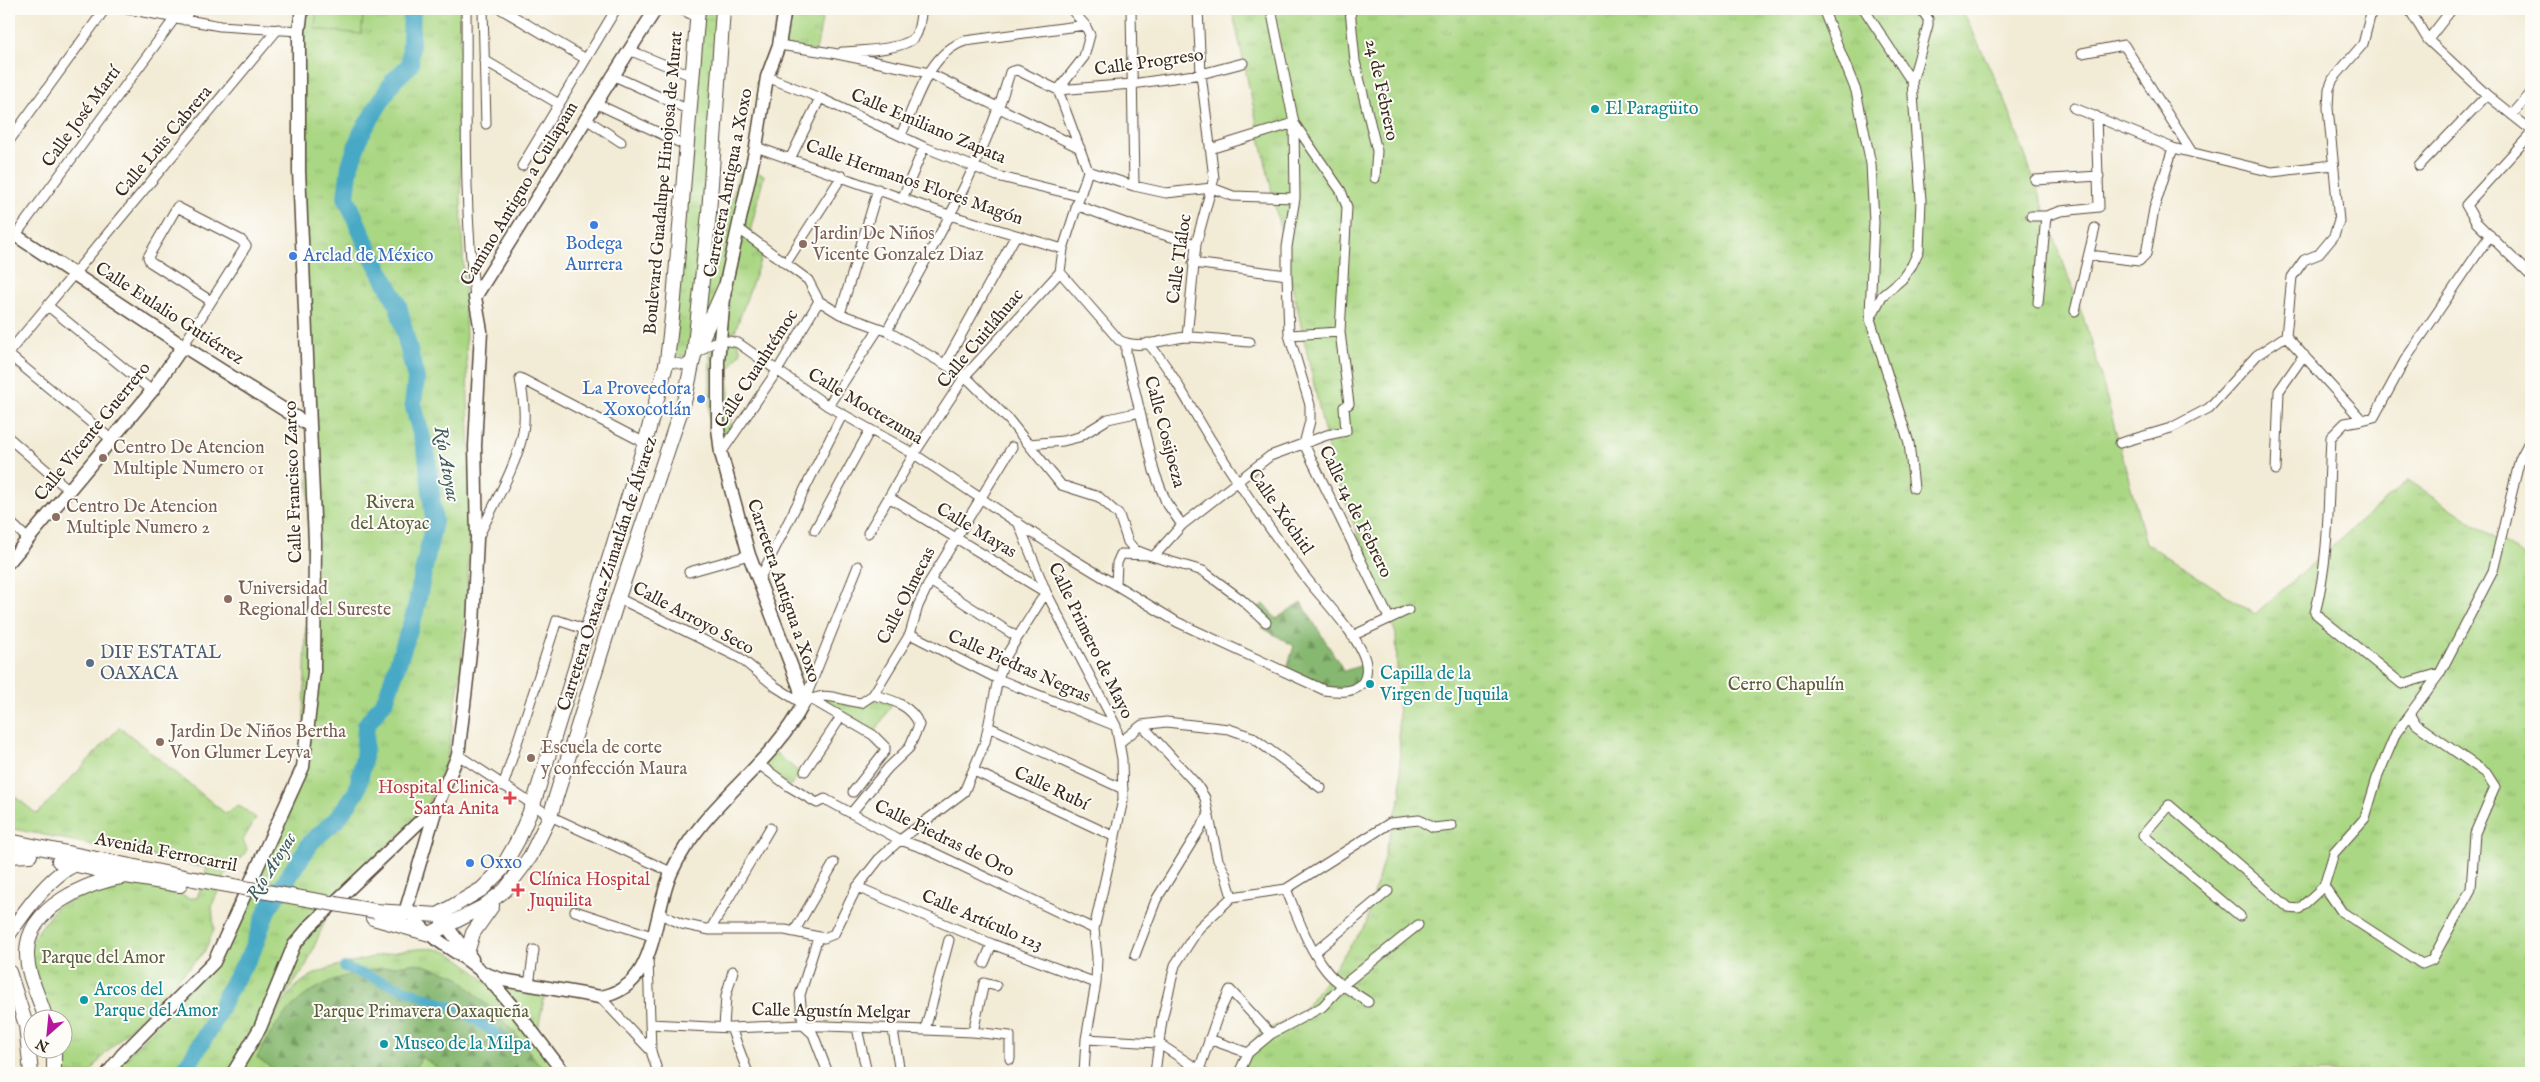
<svg xmlns="http://www.w3.org/2000/svg" width="2540" height="1082" viewBox="0 0 2540 1082" font-family="'IM FELL English',serif">
<defs>
<pattern id="grass-tufts" width="24" height="20" patternUnits="userSpaceOnUse" patternTransform="scale(1.25)"><rect width="24" height="20" fill="#aad783"/><path d="M3 7l-1-3M5 7V3M7 7l1-3M15 17l-1-3M17 17v-4M19 17l1-3" fill="none" stroke="#93b971"/></pattern>
<pattern id="forest-firs" width="22" height="20" patternUnits="userSpaceOnUse" patternTransform="scale(1.25)"><rect width="22" height="20" fill="#87b871"/><path d="M5 1l3.5 6h-7zM16 11l3.5 6h-7z" fill="#70965c"/></pattern>
</defs>
<rect width="100%" height="100%" fill="#fdfcf7"/>
<filter id="ink" filterUnits="userSpaceOnUse"><feTurbulence type="fractalNoise" baseFrequency=".02" numOctaves="2"/><feDisplacementMap in="SourceGraphic" scale="10" xChannelSelector="R" yChannelSelector="G"/><feConvolveMatrix kernelMatrix="1 2 1 2 8 2 1 2 1" color-interpolation-filters="sRGB"/></filter>
<filter id="wash" filterUnits="userSpaceOnUse"><feTurbulence type="fractalNoise" baseFrequency=".0096" numOctaves="4" result="noise"/><feDisplacementMap in="SourceGraphic" scale="20" xChannelSelector="R" yChannelSelector="G"/><feGaussianBlur stdDeviation="1.12" result="paint"/><feColorMatrix in="noise" values="0 0 0 0 0 0 0 0 0 0 0 0 0 0 0 0 0 1.4 0 .05"/><feComposite in="paint" operator="in"/></filter>
<g filter="url(#wash)">
<rect width="100%" height="100%" fill="#f2ebd5"/>
<path fill="url(#grass-tufts)" stroke="#728050" d="M303,9h157l1,187 11,319 -11,154 -14,90 -21,50 -91,88 -29,69 -44,63c13,-11 21,-29 33,-41 19,-19 46,-23 70,-29 20,-5 57,-14 76,-9 38,10 93,91 117,123h-446l95,-103 96,-203 7,-341 -6,-150z
M703,9h18l-21,240 -13,108 -15,-3z
M779,9h45l-8,42 -44,-6z
M1232,9h730l44,93 85,238 55,203 109,71 153,-134 123,81v512h-1295l16,-31 13,-12 26,-10 15,-13 60,-83 35,-130 -5,-160 -64,-167z
M740,167l24,8 -14,57 15,15 -31,87 7,17 -13,20 3,60 -17,26 -5,-42 1,-66 -5,-63 4,-73 19,4z
M815,696l58,4 19,4 -19,31z
M120,727l106,87 12,-9 18,13 -13,22 4,9 -5,9 -11,4 -19,43 2,25 -10,22 -101,104 -13,17h-33v-23h5v-30l-11,-1 -24,-73 30,-40 63,-25 43,6 25,11h9l10,-30 -198,-40v-36l28,22z
M771,749l29,24 -10,14 -33,-24z
M496,984l50,5 -9,45z"/>
<path fill="url(#forest-firs)" stroke="#617148" d="M1301,602l43,69 22,-7 -2,15 -19,14 -60,-19 9,-28 -31,-18 -6,-20 7,-4 12,15z
M417,963l40,13 56,55 33,42h-101l-23,-16 -10,16h-132l-23,-15c37,-77 83,-85 160,-95z"/>
<path fill="#aad783" stroke="#728050" d="M317,9h47l-3,25 -46,-5z"/>
<g fill="none" stroke-linecap="round" stroke-linejoin="round">
<path stroke="#46a9c5" stroke-width="10" d="M344,967l111,41
M463,1012l53,35"/>
<path stroke="#46a9c5" stroke-width="18" d="M183,1073l30,-50 14,-30 25,-41 15,-42 44,-68 26,-23 20,-28 7,-34 2,-32 20,-26 29,-87 19,-91 -7,-65 -14,-52 3,-25 -18,-74 -31,-59 -21,-49 4,-32 11,-31 32,-53 17,-16 2,-56"/>
</g>
</g>
<g filter="url(#ink)">
<g fill="none" stroke-linecap="round" stroke-linejoin="round">
<g stroke="#564739" stroke-width="11">
<path id="street" d="M127,9l93,17 79,5
M466,9c1,96 -3,193 9,288
M483,9l3,115
M501,9l85,50
M680,9l17,8
M1071,9l14,16 5,10 -6,22 -26,33 30,81
M1131,9l3,177
M1350,9l5,52 22,90 -2,27
M1823,9l33,82 15,73 3,58 -4,92
M1864,9l48,73
M2372,9l-9,35 -30,35 -4,10 -1,19 11,113 -5,15 -15,18 -15,6 -12,17 -6,59 76,84 12,-3 31,-57 85,-125
M2409,9l19,31 59,55 44,35
M184,20l6,-11
M2428,40l24,-31
M779,45l53,8 97,20 151,75
M629,50l63,26
M842,52c15,-1 67,-2 74,-17 4,-7 4,-18 6,-26
M2082,53l42,-8 67,106
M484,60l75,44
M612,75l77,35
M767,77l53,21 104,49 73,29 82,20
M595,103l92,43
M2074,108l99,40 99,24 61,-7
M2512,115l19,-22
M586,119l35,23
M2531,134l-65,71 10,17 55,54
M901,135c15,-32 27,-82 64,-94l120,-16
M9,141l96,-132
M756,147l193,68 114,34
M1210,149l84,-26 1,75 -8,49v28l2,60 21,70v16l-6,23 85,174
M790,159l30,-61
M522,166l94,-157
M2419,166l68,-71
M1088,171l-25,78 -3,23 59,68c21,11 46,-2 69,-3 20,0 41,4 62,5
M1088,171l46,15 32,7 46,-5 21,8 62,2
M2035,180l64,-4
M902,199l22,-52
M1076,205l60,22 60,17
M2031,216h15l15,-5 38,-4 -3,-91
M739,229l69,51 11,21 21,13 47,17 78,45 44,44 52,65 38,12 20,18 9,27 7,8 13,5
M9,244l166,-226
M2089,255l50,6 7,-7 8,-45 19,-61
M786,263l56,-87
M1193,263l94,12
M2038,303l8,-87
M48,306l104,85
M2075,311l20,-83
M840,314l38,-125
M887,331c45,-84 97,-168 123,-259l7,-2 41,20 74,-6 69,-10 42,-11
M1289,335l51,-3
M1187,337l9,-93 18,-66 -13,-104 -3,-65
M1126,344v9l28,118 12,31 16,23
M183,346l63,-100 -5,-6 -64,-33 -29,50 2,5 61,39
M9,352l269,-323
M9,355l103,85
M667,361l18,4c19,-16 25,-30 53,-22l90,63 86,48 149,99 114,69 147,68c21,3 46,3 42,-26 -4,-26 -47,-68 -63,-90 -31,-42 -61,-85 -89,-129 -22,-34 -39,-71 -66,-102
M945,364l71,-129
M520,378l125,65
M828,406l51,-78
M2362,420l-17,3 -14,14c-3,58 -1,120 -16,176l87,71 38,-11
M9,438l60,52
M2120,443l51,-15 38,-20 48,-53 29,-19
M1029,444l34,-3 16,-4 29,-18 32,-7
M721,453l56,-82 42,-70
M2276,470l3,-79 25,-36
M1914,488l-5,-45 -39,-124 12,-23 20,-17 10,-14 7,-15 2,-50 -9,-118 16,-57v-6l-7,-10
M890,498l155,94
M9,521l19,18
M1018,522l28,70 70,134 6,33 1,41 -29,129 3,28 -1,26 -10,56 -2,34
M815,530l55,-100
M868,533l46,-79 51,-78 95,-104
M479,536c14,-31 38,-70 44,-104 3,-18 0,-36 -3,-54
M1154,556l28,-31 88,-69 57,-21 19,-4 -2,-24 5,-3 -9,-72 7,-125 -6,-16 -47,-68 -23,-114
M689,572l60,-17
M759,580l83,-165
M930,581l87,56
M1116,584l1,-21 4,-9 27,1 55,16 39,29 24,22
M618,598l122,60 36,29 27,17
M910,634l88,45 118,47
M1352,636l56,-26
M811,699l62,36 12,12v4l-32,41
M803,704c23,-15 33,-4 58,-1l12,-8 37,-61 8,-28 12,-25 82,-134
M803,704l55,-138
M1142,725l55,60 8,13 13,62 7,13 7,24
M989,727l134,62
M1119,743l23,-18 24,-3 63,7 23,8 69,51
M458,755l92,61 121,56
M757,763l33,24 27,16 8,-4 75,41 26,9 168,80
M805,771l36,-54
M974,771l141,66
M503,786l54,-166 30,10
M852,812l36,-44 21,-20 10,-23c-6,-19 -28,-26 -46,-30
M2324,886l18,26 80,52 10,-4 39,-71 4,-56 20,-46 -9,-14 -70,-49 -5,-9
M857,887l135,57 104,39
M1286,889c11,26 21,57 39,80 10,14 29,23 43,33
M575,911l77,25
M658,913l24,11 28,6h75l39,8 10,-4 23,-47 22,-28 21,-19 64,-48 21,-50 13,-63 8,-23 40,-64
M2240,916l-97,-81 26,-30 120,103 10,1 25,-23 10,-33 31,-35 12,-40 19,-45 44,-60 53,-102 27,-112 11,-21
M710,930l60,-102
M794,932l40,-69
M818,937l-18,58 3,30 10,9 15,39
M1315,952l73,-61
M1135,955l21,-55 52,-84
M648,958l3,93 7,22
M984,963l8,-19
M529,985l5,-35
M600,997l51,54
M650,1024l81,4 72,-3 170,7 37,4v23
M724,1027l2,-31 7,-25
M731,1028l17,45
M857,1028l10,45
M893,1030l7,43
M925,1030l24,-90
M973,1032l11,-49 12,3
M1086,1039l72,4 46,30
M1209,1039l39,14
M1199,1070l19,-55 12,-25 41,44
M1155,1073l7,-53 13,-55 24,-37 33,-31 54,-8 104,-66 29,-3 14,8 19,-2
M1239,1073l9,-20 23,-19 51,-27 21,-22 75,-60"/>
</g>
<g stroke="#564739" stroke-width="15">
<path id="secondary" d="M9,231l174,115 127,80
M9,562l143,-171 31,-45
M440,918l32,41
M483,973l20,7 97,17c60,-10 51,-82 72,-126 32,-68 99,-104 131,-167l-4,-18 -50,-131 -28,-102 -3,-25v-67l7,-74 31,-140 11,-70 12,-32 6,-36
M108,1073l14,-18 92,-93 89,-195 11,-95 1,-131 -16,-370v-140l3,-22
M233,1073l27,-45 34,-83 16,-19 127,-121
M564,1073c-26,-33 -51,-69 -80,-99 -23,-24 -63,-35 -77,-68l30,-101 21,-50 8,-67 7,-62 4,-88 -2,-92 6,-115 -6,-34c61,-96 119,-193 181,-288"/>
</g>
<g stroke="#564739" stroke-width="16">
<path id="primary" d="M699,345l26,-58
M9,841l185,38
M9,856l21,-1
M59,861l67,15 54,9
M375,911l63,4 44,-26 19,-19 17,-30 15,-35 112,-362 22,-82 7,-62 24,-290
M373,918l57,16 53,-27 22,-17 25,-33 20,-41 68,-218 67,-200 9,-43 15,-142 14,-204
M9,934c16,-23 44,-64 71,-71
M467,953l6,-20 19,-27
M9,972l17,53 5,48
M46,1020c-6,-23 -19,-43 -19,-67 0,-46 61,-71 99,-77
M54,1050v23"/>
</g>
<use href="#street" stroke="#fff" stroke-width="9"/>
<use href="#secondary" stroke="#fff" stroke-width="12"/>
<use href="#primary" stroke="#fff" stroke-width="14"/>
<g stroke="#564739" stroke-width="16" stroke-linecap="butt">
<path id="primary-bridge" d="M194,879l181,32"/>
</g>
<use href="#primary-bridge" stroke="#fff" stroke-width="14"/>
</g>
</g>
<g fill="#0f9aa8" stroke="#fdfcf7" stroke-width="2">
<circle cx="1595" cy="109" r="5"/>
<circle cx="1370" cy="684" r="5"/>
<circle cx="84" cy="1000" r="5"/>
<circle cx="384" cy="1044" r="5"/>
</g>
<g fill="#3f7fe0" stroke="#fdfcf7" stroke-width="2">
<circle cx="594" cy="225" r="5"/>
<circle cx="293" cy="256" r="5"/>
<circle cx="701" cy="399" r="5"/>
<circle cx="470" cy="863" r="5"/>
</g>
<g fill="#8d6e63" stroke="#fdfcf7" stroke-width="2">
<circle cx="803" cy="244" r="5"/>
<circle cx="103" cy="458" r="5"/>
<circle cx="56" cy="517" r="5"/>
<circle cx="228" cy="599" r="5"/>
<circle cx="160" cy="742" r="5"/>
<circle cx="531" cy="758" r="5"/>
</g>
<circle fill="#5c6f8a" stroke="#fdfcf7" stroke-width="2" cx="90" cy="663" r="5"/>
<g fill="#e0444e" stroke="#fdfcf7" stroke-width="2">
<path d="M507.5 790.5h5v5h5v5h-5v5h-5v-5h-5v-5h5z"/>
<path d="M515.5 882.5h5v5h5v5h-5v5h-5v-5h-5v-5h5z"/>
</g>
<g text-anchor="middle" dominant-baseline="central" stroke-width="4" stroke-linejoin="round" paint-order="stroke">
<g font-size="18" fill="#3b2a1e" stroke="#fdfcf7">
<text transform="translate(1149 63) rotate(-8)">Calle Progreso</text>
<text transform="translate(1381 90) rotate(78)">24 de Febrero</text>
<text transform="translate(82 117) rotate(-54)">Calle José Martí</text>
<text transform="translate(928 127) rotate(23)">Calle Emiliano Zapata</text>
<text transform="translate(164 142) rotate(-50)">Calle Luis Cabrera</text>
<text transform="translate(664 183) rotate(-85)">Boulevard Guadalupe Hinojosa de Murat</text>
<text transform="translate(729 183) rotate(-79)">Carretera Antigua a Xoxo</text>
<text transform="translate(914 183) rotate(19)">Calle Hermanos Flores Magón</text>
<text transform="translate(520 194) rotate(-59)">Camino Antiguo a Cuilapam</text>
<text transform="translate(1180 259) rotate(-82)">Calle Tláloc</text>
<text transform="translate(169 314) rotate(33)">Calle Eulalio Gutiérrez</text>
<text transform="translate(981 339) rotate(-50)">Calle Cuitláhuac</text>
<text transform="translate(757 369) rotate(-57)">Calle Cuauhtémoc</text>
<text transform="translate(865 407) rotate(31)">Calle Moctezuma</text>
<text transform="translate(93 432) rotate(-51)">Calle Vicente Guerrero</text>
<text transform="translate(1164 432) rotate(75)">Calle Cosijoeza</text>
<text transform="translate(294 482) rotate(-92)">Calle Francisco Zarco</text>
<text transform="translate(1280 512) rotate(55)">Calle Xóchitl</text>
<text transform="translate(1355 512) rotate(64)">Calle 14 de Febrero</text>
<text transform="translate(976 531) rotate(31)">Calle Mayas</text>
<text transform="translate(608 574) rotate(-72)">Carretera Oaxaca-Zimatlán de Álvarez</text>
<text transform="translate(783 591) rotate(71)">Carretera Antigua a Xoxo</text>
<text transform="translate(907 596) rotate(-63)">Calle Olmecas</text>
<text transform="translate(693 619) rotate(28)">Calle Arroyo Seco</text>
<text transform="translate(1090 641) rotate(64)">Calle Primero de Mayo</text>
<text transform="translate(1019 667) rotate(24)">Calle Piedras Negras</text>
<text transform="translate(1051 789) rotate(25)">Calle Rubí</text>
<text transform="translate(944 839) rotate(26)">Calle Piedras de Oro</text>
<text transform="translate(166 853) rotate(11)">Avenida Ferrocarril</text>
<text transform="translate(982 921) rotate(23)">Calle Artículo 123</text>
<text transform="translate(831 1012) rotate(1)">Calle Agustín Melgar</text>
</g>
<g font-size="18" fill="#0d838f" stroke="#fdfcf7" text-anchor="start">
<text x="1605" y="109">El Paragüito</text>
<text x="1380" y="674">Capilla de la<tspan x="1380" dy="21">Virgen de Juquila</tspan></text>
<text x="94" y="990">Arcos del<tspan x="94" dy="21">Parque del Amor</tspan></text>
<text x="394" y="1044">Museo de la Milpa</text>
</g>
<g font-size="18" fill="#785e54" stroke="#fdfcf7" text-anchor="start">
<text x="813" y="234">Jardin De Niños<tspan x="813" dy="21">Vicente Gonzalez Diaz</tspan></text>
<text x="113" y="448">Centro De Atencion<tspan x="113" dy="21">Multiple Numero 01</tspan></text>
<text x="66" y="507">Centro De Atencion<tspan x="66" dy="21">Multiple Numero 2</tspan></text>
<text x="238" y="589">Universidad<tspan x="238" dy="21">Regional del Sureste</tspan></text>
<text x="170" y="732">Jardin De Niños Bertha<tspan x="170" dy="21">Von Glumer Leyva</tspan></text>
<text x="541" y="748">Escuela de corte<tspan x="541" dy="21">y confección Maura</tspan></text>
</g>
<g font-size="18" fill="#366cbe" stroke="#fdfcf7" text-anchor="start">
<text x="594" y="244" text-anchor="middle">Bodega<tspan x="594" dy="21">Aurrera</tspan></text>
<text x="303" y="256">Arclad de México</text>
<text x="691" y="389" text-anchor="end">La Proveedora<tspan x="691" dy="21">Xoxocotlán</tspan></text>
<text x="480" y="863">Oxxo</text>
</g>
<g font-size="18" fill="#5c5e3c" stroke="#fdfcf7">
<text x="390" y="503">Rivera<tspan x="390" dy="21">del Atoyac</tspan></text>
<text x="1786" y="685">Cerro Chapulín</text>
<text x="103" y="958">Parque del Amor</text>
<text x="421" y="1012">Parque Primavera Oaxaqueña</text>
</g>
<g font-size="18" fill="#4e5e75" stroke="#fdfcf7" text-anchor="start">
<text x="100" y="653">DIF ESTATAL<tspan x="100" dy="21">OAXACA</tspan></text>
</g>
<g font-size="18" fill="#be3a42" stroke="#fdfcf7" text-anchor="end">
<text x="499" y="788">Hospital Clinica<tspan x="499" dy="21">Santa Anita</tspan></text>
<text x="529" y="880" text-anchor="start">Clínica Hospital<tspan x="529" dy="21">Juquilita</tspan></text>
</g>
<g font-size="19" font-style="italic" fill="#3f5d61" stroke="#fdfcf7">
<text transform="translate(446 464) rotate(80)">Río Atoyac</text>
<text transform="translate(272 867) rotate(-58)">Río Atoyac</text>
</g>
</g>
<rect width="2540" height="1082" fill="none" stroke="#fdfcf7" stroke-width="30"/>
<g transform="translate(48 1034) rotate(207)"><circle r="24" fill="#fdfcf7" stroke="#afa8a0"/>
<path d="M0-4L9 19L0 12L-9 19Z" fill="#b5179e"/>
<text y="-8" font-size="14" font-weight="bold" text-anchor="middle" fill="#3b2a1e">N</text>
</g>
</svg>
